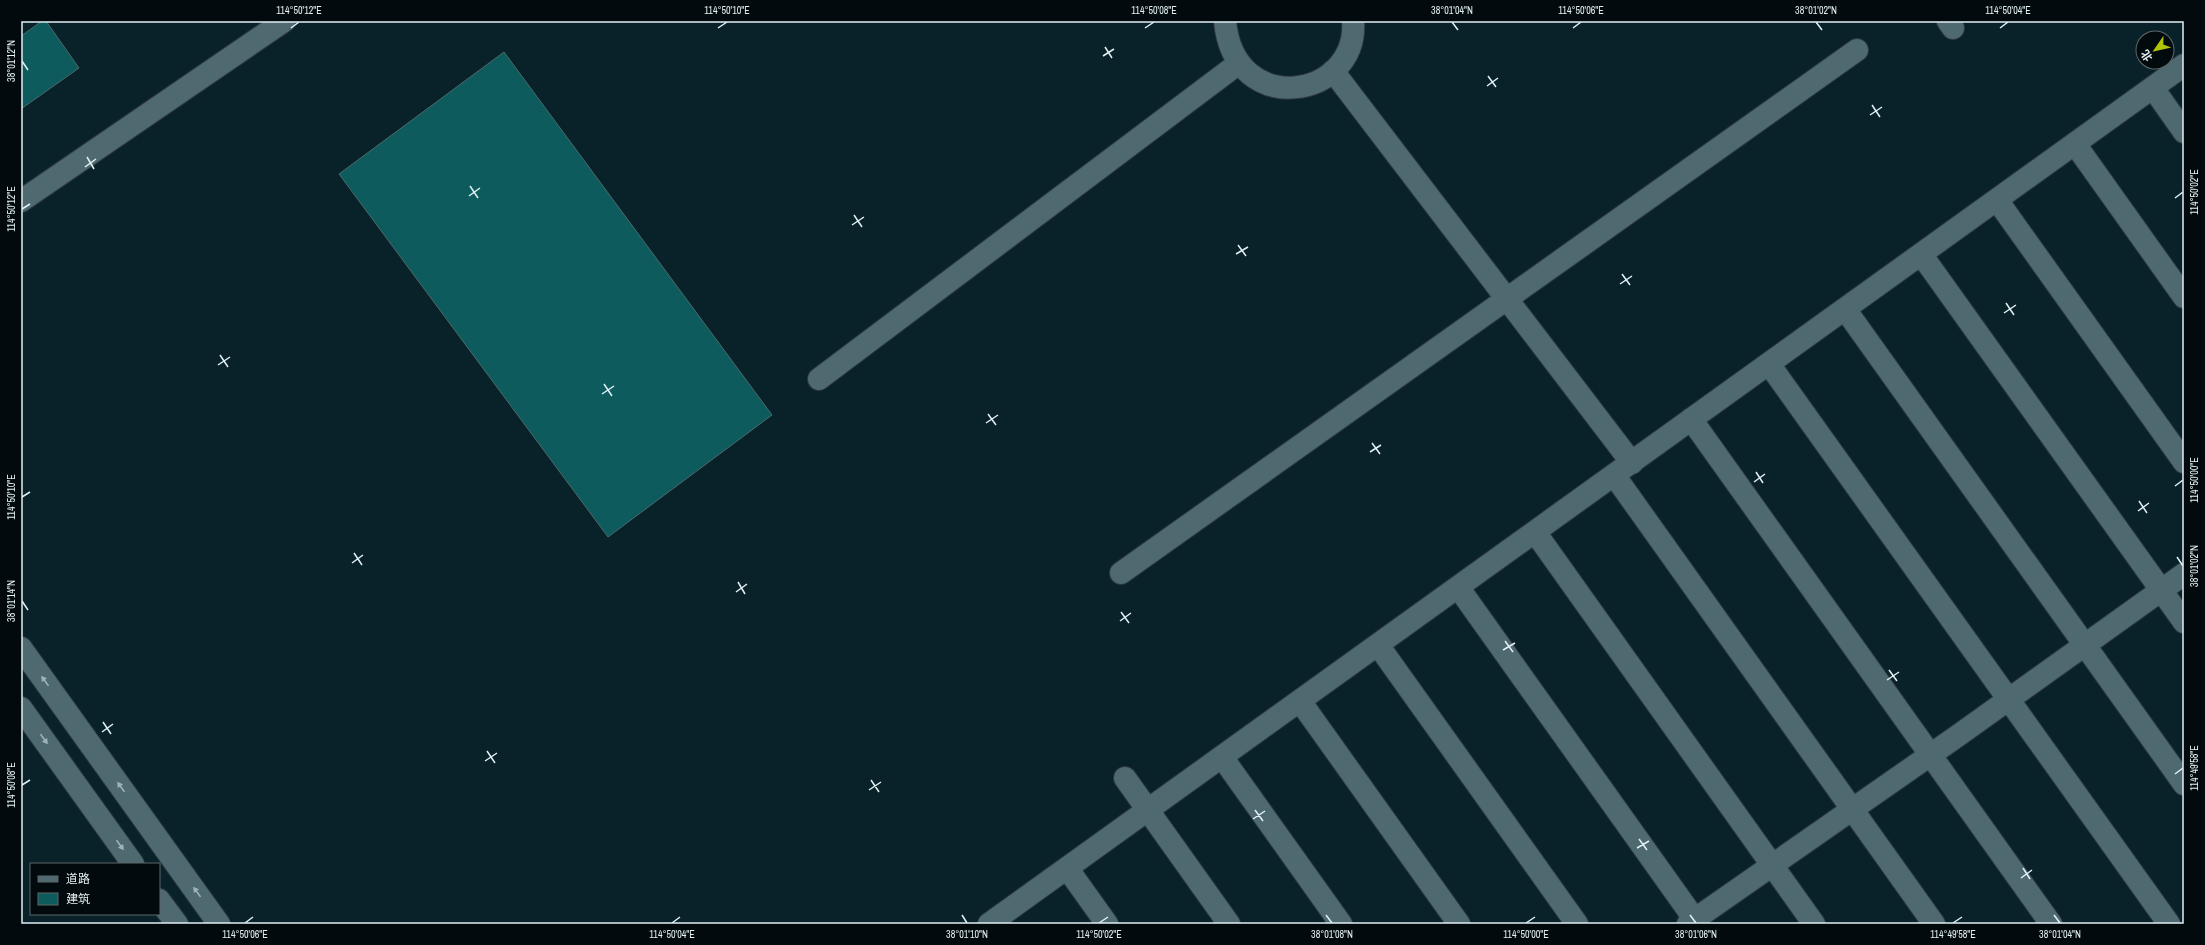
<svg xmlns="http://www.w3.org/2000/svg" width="2205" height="945" viewBox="0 0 2205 945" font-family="'Archivo Narrow','Noto Sans SC',sans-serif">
<rect width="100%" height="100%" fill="#092229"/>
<path fill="#0d5b5d" stroke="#4d6a6a" d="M42,21h4l33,47 -58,41v-73z
M504,52l268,363 -164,122 -269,-363z"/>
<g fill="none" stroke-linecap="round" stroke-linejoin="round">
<g stroke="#2d393e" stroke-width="24">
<path id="minor" d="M1225,21c9,99 134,78 128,0
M1948,21l5,7
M1333,71l299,392
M2153,88l31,44
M2075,144l109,153
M1997,200l187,262
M21,201l263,-180
M1921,254l263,368
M1845,309l339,475
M1769,364l400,560
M819,379l420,-316
M1691,419l360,505
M1614,475l320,449
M1535,532l279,392
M1121,573l736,-523
M1458,587l240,337
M1378,645l199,279
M21,648l198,276
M1300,701l159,223
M21,708l112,156
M1222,757l119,167
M1125,778l104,146
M1067,868l40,56
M159,900l18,24
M989,924l1195,-859
M1688,924l268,-187 228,-163"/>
</g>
<use href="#minor" stroke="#4f6971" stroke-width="22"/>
</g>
<defs><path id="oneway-solid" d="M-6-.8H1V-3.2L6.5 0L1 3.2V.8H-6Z"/></defs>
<g fill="#9fb3b9">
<use href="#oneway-solid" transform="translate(45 681) rotate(-126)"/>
<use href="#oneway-solid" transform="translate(44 739) rotate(54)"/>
<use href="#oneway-solid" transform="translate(121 787) rotate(-126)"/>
<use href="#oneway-solid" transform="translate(120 845) rotate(54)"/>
<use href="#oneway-solid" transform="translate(197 892) rotate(-126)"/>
</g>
<path fill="none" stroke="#e1f0f4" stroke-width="1.5" d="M1452,22l6,8M1816,22l6,8M291,28l8,-6M718,28l9,-6M1145,28l9,-6M1573,28l8,-6M2000,28l8,-6M1105,47l7,11M1103,56l11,-7M22,61l6,9M1488,76l8,11M1487,86l11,-8M1872,105l8,12M1870,115l12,-8M87,157l7,12M85,167l11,-8M470,186l8,12M469,196l11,-8M2175,198l8,-6M22,209l8,-5M854,215l8,12M852,225l12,-8M1238,245l8,11M1236,254l12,-7M1622,274l8,11M1620,284l12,-8M2006,303l8,12M2004,313l12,-8M220,355l8,12M218,365l12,-8M604,384l8,12M602,394l12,-8M988,414l8,11M986,423l12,-8M1372,443l8,11M1370,452l11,-7M1756,472l7,11M1754,482l11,-8M2175,486l8,-6M22,497l8,-5M2139,501l8,12M2138,511l11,-8M354,553l8,12M2177,557l6,9M352,563l11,-8M738,582l7,12M736,592l11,-8M22,601l6,9M1121,612l8,11M1120,621l11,-8M1505,641l8,11M1503,650l12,-7M1889,670l8,11M1887,680l12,-8M103,722l8,12M102,732l11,-8M487,751l8,12M485,761l12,-8M2175,774l8,-6M871,780l8,12M22,785l8,-5M869,790l12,-8M1255,810l8,11M1253,819l12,-8M1639,839l8,11M1637,848l12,-7M2023,868l7,11M2021,878l11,-8M962,915l5,8M1326,915l6,8M1690,915l6,8M2054,915l6,8M245,923l8,-6M672,923l8,-6M1099,923l9,-6M1526,923l9,-6M1953,923l9,-6"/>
<rect width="2205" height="945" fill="none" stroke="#030a0d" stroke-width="44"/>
<rect x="30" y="863" width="130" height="52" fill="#030a0d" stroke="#5c6669"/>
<rect x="38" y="876" width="20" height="6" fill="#4f6971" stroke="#5c6669"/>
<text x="66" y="883" font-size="12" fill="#e1f0f4">道路</text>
<rect x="38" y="893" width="20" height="12" fill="#0d5b5d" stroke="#5c6669"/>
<text x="66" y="903" font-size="12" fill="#e1f0f4">建筑</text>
<g transform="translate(2155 50) rotate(236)"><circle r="19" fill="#030a0d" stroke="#5c6669"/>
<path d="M0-3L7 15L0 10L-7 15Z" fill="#afc506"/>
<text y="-6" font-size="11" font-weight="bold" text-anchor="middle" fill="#e1f0f4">北</text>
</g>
<rect x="22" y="22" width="2161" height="901" fill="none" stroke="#e1f0f4" stroke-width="1.5"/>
<g font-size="10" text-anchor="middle" fill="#e1f0f4">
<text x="299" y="14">114°50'12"E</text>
<text x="727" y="14">114°50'10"E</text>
<text x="1154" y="14">114°50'08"E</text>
<text x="1452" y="14">38°01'04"N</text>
<text x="1581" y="14">114°50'06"E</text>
<text x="1816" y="14">38°01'02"N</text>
<text x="2008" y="14">114°50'04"E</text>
<text transform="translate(11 61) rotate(-90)" y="4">38°01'12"N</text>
<text transform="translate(2194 192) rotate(-90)" y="4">114°50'02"E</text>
<text transform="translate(11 209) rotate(-90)" y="4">114°50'12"E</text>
<text transform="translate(2194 480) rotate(-90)" y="4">114°50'00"E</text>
<text transform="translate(11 497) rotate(-90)" y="4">114°50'10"E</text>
<text transform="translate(2194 566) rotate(-90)" y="4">38°01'02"N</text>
<text transform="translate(11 601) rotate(-90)" y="4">38°01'14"N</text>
<text transform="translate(2194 768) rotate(-90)" y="4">114°49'58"E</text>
<text transform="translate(11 785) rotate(-90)" y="4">114°50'08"E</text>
<text x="245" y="938">114°50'06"E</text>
<text x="672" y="938">114°50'04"E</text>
<text x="967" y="938">38°01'10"N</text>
<text x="1099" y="938">114°50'02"E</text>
<text x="1332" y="938">38°01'08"N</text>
<text x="1526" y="938">114°50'00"E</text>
<text x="1696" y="938">38°01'06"N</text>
<text x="1953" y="938">114°49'58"E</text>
<text x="2060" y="938">38°01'04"N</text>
</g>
</svg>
